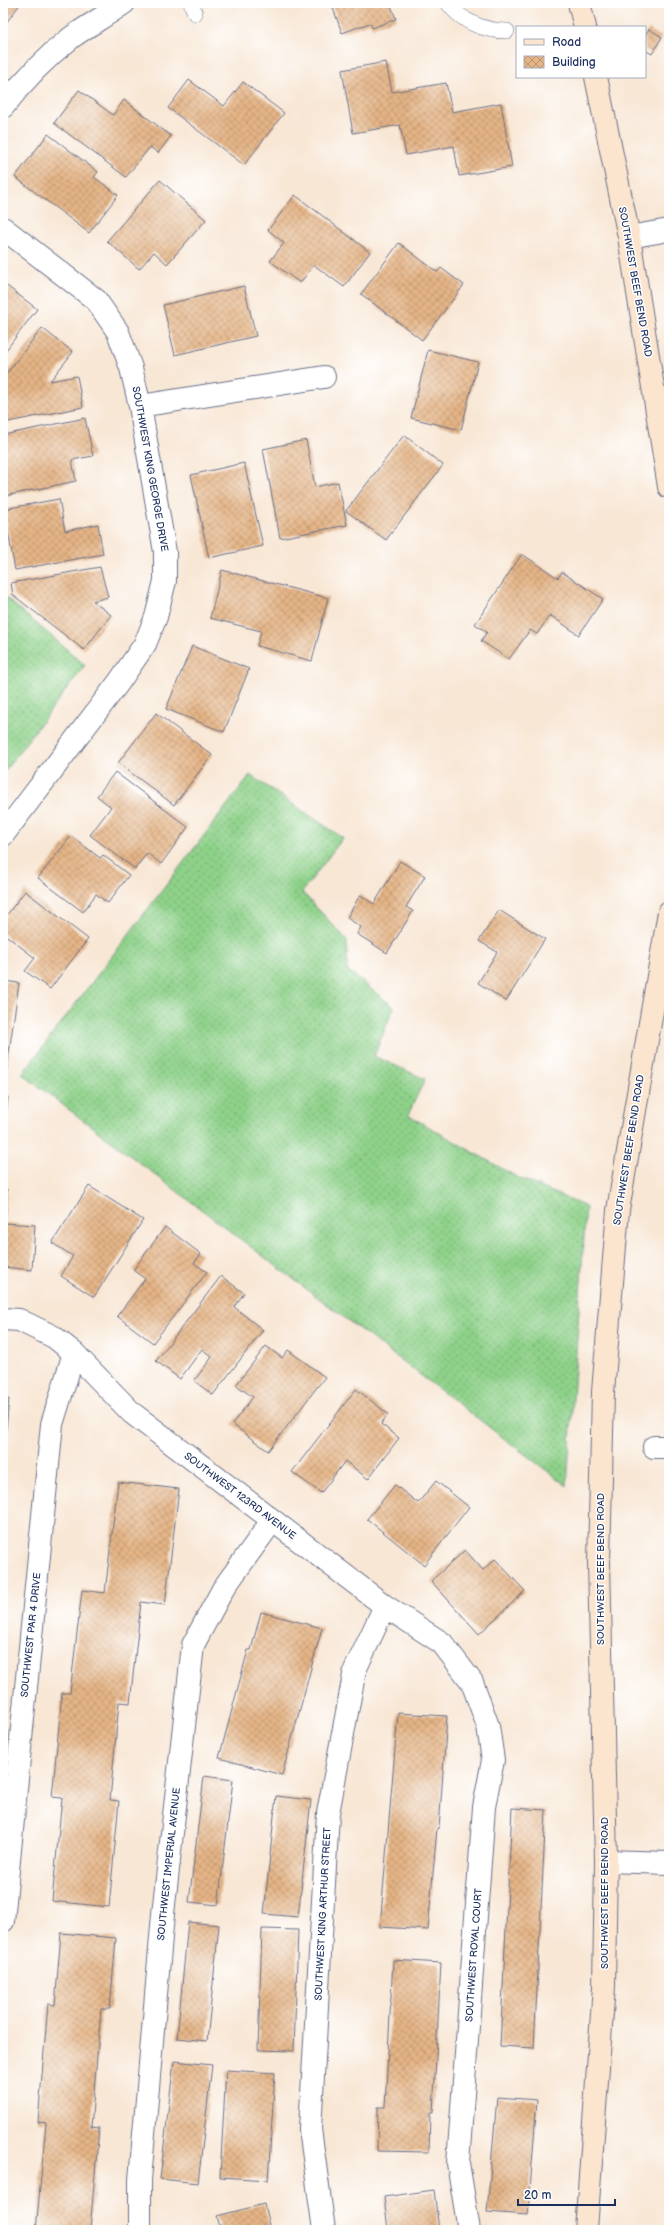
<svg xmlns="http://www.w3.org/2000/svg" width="672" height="2233" viewBox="0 0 672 2233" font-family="'Balsamiq Sans',sans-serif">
<defs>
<pattern id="grass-dots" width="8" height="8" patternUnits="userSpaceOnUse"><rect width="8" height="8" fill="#8ed189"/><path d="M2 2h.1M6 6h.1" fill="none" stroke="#73aa73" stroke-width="1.8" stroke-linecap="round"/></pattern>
<pattern id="building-cross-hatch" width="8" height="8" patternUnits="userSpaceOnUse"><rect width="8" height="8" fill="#e6b586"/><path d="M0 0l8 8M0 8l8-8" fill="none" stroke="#ba9471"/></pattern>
</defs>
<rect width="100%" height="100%" fill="#fff"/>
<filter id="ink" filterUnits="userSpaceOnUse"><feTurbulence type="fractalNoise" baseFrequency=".025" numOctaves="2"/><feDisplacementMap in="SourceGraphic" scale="8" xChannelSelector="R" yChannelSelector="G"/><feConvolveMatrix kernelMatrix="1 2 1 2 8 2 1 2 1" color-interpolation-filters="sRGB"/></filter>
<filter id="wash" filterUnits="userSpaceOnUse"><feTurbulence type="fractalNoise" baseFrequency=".012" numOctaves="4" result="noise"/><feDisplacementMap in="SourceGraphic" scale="16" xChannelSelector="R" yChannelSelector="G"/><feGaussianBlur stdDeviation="0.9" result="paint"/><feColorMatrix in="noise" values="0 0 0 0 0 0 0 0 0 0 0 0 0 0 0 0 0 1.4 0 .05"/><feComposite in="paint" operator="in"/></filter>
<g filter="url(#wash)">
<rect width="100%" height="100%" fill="#f8e7d5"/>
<path fill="url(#grass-dots)" stroke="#548074" d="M3,595l82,70 -82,108z
M250,775l93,63 -41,54 45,48v30l47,37 -20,49 51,23 -17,36 107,61 71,31 -19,279 -545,-412z"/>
<g id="blocks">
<path fill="url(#building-cross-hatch)" d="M3,3h18l-18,24z
M326,3h64l6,16 -24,9 -2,-5 -28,10 -10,-28 -4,2z
M649,29l13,8 -10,17 -7,-4v-15z
M386,62l6,30 54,-9 6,29 49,-9 11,64 -53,9 -5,-30 -48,9 -6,-30 -47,8 -11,-63z
M189,80l35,26 19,-24 41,31 -40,52 -76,-57z
M79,90l34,25 11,-15 47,36 -13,17 -8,-6 -24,30 -72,-54z
M48,134l50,38 -4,5 24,18 -29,38 -74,-56z
M160,180l46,40 -39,44 -13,-12 -15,17 -32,-28z
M295,195l75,57 -26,35 -30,-22 -14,18 -30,-22 14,-18 -16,-13z
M399,243l38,29 4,-4 23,17 -42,55 -61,-46z
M3,283l34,26 -34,45z
M244,286l12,50 -81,19 -12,-50z
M42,328l31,24 -23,29 27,-5 6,31 -80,16v-45z
M428,350l50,12 -17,68 -50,-12z
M85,418l8,38 -21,4 4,21 -71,15 -2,-11v-50z
M404,435l39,30 -57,75 -40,-29z
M306,440l9,47 23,-5 9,43 -67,13 -17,-89z
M244,463l19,83 -54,12 -18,-83z
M59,499l6,32 33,-7 5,30 -88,16 -11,-61z
M522,554l36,24 4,-6 41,27 -24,36 -29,-20 -13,19 -7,-4 -21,29 -28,-18 6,-9 -12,-8z
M100,567l8,30 -15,4 18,14 -27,35 -71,-55 -2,-12z
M222,570l106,28 -16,63 -55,-15 4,-15 -51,-13z
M192,646l57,23 -25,63 -58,-23z
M156,713l56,42 -38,50 -56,-42z
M115,772l73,55 -27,37 -14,-11 -12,16 -45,-34 21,-28 -14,-11z
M71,836l29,22 3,-3 26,20 -21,28 -12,-9 -13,18 -45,-34z
M400,861l25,15 -19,31 7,4 -26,42 -30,-19 4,-7 -14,-9 13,-23 14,9z
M25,891l63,48 -38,50 -25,-18 10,-13 -32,-25v-13z
M499,910l46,29 -39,62 -28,-18 19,-31 -18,-11z
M3,981l16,2 -13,90 -3,-1z
M3,1096l5,1 -4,40h-1z
M89,1186l54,34 -49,77 -33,-21 12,-20 -21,-13z
M3,1188l4,1 -3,34 31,2 -3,45 -29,-3z
M165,1227l36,27 -7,9 13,9 -54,71 -36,-27 28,-37 -12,-9z
M221,1276l23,17 -10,14 29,23 -50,65 -19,-14 18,-24 -10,-8 -22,30 -24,-18z
M266,1346l16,12 6,-8 37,27 -57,74 -36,-27 21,-27 -17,-12z
M356,1389l32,25 -7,10 18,14 -31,41 -23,-18 -24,32 -29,-21z
M3,1399h6l-5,52h-1z
M436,1481l33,26 -45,58 -57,-46 28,-34 23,18z
M118,1482l61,7 -14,116 -24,-3 -11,101 -11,-1 -9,98 9,1 -10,106 -57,-6 10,-103 -10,-1 10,-104h8l12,-103 23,3z
M465,1550l18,20 12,-11 30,32 -46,43 -48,-53z
M261,1612l61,16 -40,147 -63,-17 29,-108h3z
M398,1713l49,3 -8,112h-2l-9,102 -48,-3z
M204,1776l29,4 -15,125 -29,-3z
M276,1796l35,4 -13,117 -34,-3z
M512,1808l34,2 -12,238 -34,-2z
M188,1922l31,3 -12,116 -30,-3z
M262,1929l36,1 -4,121 -36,-1z
M61,1933l55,5 -6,71h-9l-10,118 8,1 -9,102h-54l10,-107 -8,-1 10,-118 7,1z
M393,1960l48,3 -8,150h-3l-1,39 -52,-1 1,-44h7z
M174,2061l38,4 -14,118 -38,-4z
M226,2070l49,3 -7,107 -48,-3z
M497,2097l40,3 -9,115 -41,-3z
M434,2190l5,40h-51l-4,-33z
M264,2204l6,26h-57l-1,-2 8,-1 -3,-11z"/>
</g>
</g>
<g filter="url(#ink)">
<use href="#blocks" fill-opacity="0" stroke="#686f88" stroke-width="1"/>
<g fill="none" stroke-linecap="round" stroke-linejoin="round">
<g stroke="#686f88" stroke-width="16">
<path id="service" d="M191,3l4,10
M448,3c14,19 36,28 59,28"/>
</g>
<g stroke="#686f88" stroke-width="24">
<path id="minor" d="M3,107c20,-26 43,-50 69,-70 17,-12 35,-22 52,-34
M3,228l93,72 22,32 13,36 9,38 25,146v29l-9,36 -11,27 -26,38 -116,153
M629,237l40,-7
M140,406l184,-29
M3,1319l16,1 35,17 20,16 58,60 253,193 57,37 30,39 16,44 5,34 -9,47 -26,356 11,67
M654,1447h15
M606,1861l63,2
M3,1921l49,-497 22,-71
M140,2230v-50l23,-266 30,-269 30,-56 49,-68
M324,2230l-14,-101 18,-316 27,-143 30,-64"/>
</g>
<g stroke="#686f88" stroke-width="24">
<path id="secondary" d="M579,3l6,24
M596,77l33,160 40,250
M586,2230l18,-244 2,-125 -7,-298 4,-171 15,-182 51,-298"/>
</g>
<use href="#service" stroke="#fff" stroke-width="15"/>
<use href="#minor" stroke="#fff" stroke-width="22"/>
<use href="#secondary" stroke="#fce5cf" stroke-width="22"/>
</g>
</g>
<g text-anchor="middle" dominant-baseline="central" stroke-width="3" stroke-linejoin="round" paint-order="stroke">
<g font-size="10" fill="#1b2f5e" stroke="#fff">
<text transform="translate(635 282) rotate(80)">SOUTHWEST BEEF BEND ROAD</text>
<text transform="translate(150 469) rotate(80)">SOUTHWEST KING GEORGE DRIVE</text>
<text transform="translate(629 1150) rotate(-81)">SOUTHWEST BEEF BEND ROAD</text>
<text transform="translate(240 1496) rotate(37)">SOUTHWEST 123RD AVENUE</text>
<text transform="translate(601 1569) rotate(-90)">SOUTHWEST BEEF BEND ROAD</text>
<text transform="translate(31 1635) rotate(-84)">SOUTHWEST PAR 4 DRIVE</text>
<text transform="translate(169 1864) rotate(-84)">SOUTHWEST IMPERIAL AVENUE</text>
<text transform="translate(605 1893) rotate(-90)">SOUTHWEST BEEF BEND ROAD</text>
<text transform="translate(323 1914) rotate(-87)">SOUTHWEST KING ARTHUR STREET</text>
<text transform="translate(474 1955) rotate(-86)">SOUTHWEST ROYAL COURT</text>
</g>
</g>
<rect width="672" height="2233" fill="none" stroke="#fff" stroke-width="16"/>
<rect x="516" y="26" width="130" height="52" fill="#ffffff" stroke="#a4acbf"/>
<rect x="524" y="39" width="20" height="6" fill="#fce5cf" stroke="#a4acbf"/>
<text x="552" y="46" font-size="12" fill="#1b2f5e">Road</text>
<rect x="524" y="56" width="20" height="12" fill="url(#building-cross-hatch)" stroke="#a4acbf"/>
<text x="552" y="66" font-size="12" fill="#1b2f5e">Building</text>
<path d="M518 2199v6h97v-6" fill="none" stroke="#1b2f5e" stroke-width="2"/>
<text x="524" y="2199" font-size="12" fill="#1b2f5e" stroke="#ffffff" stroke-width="3" paint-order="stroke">20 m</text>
</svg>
